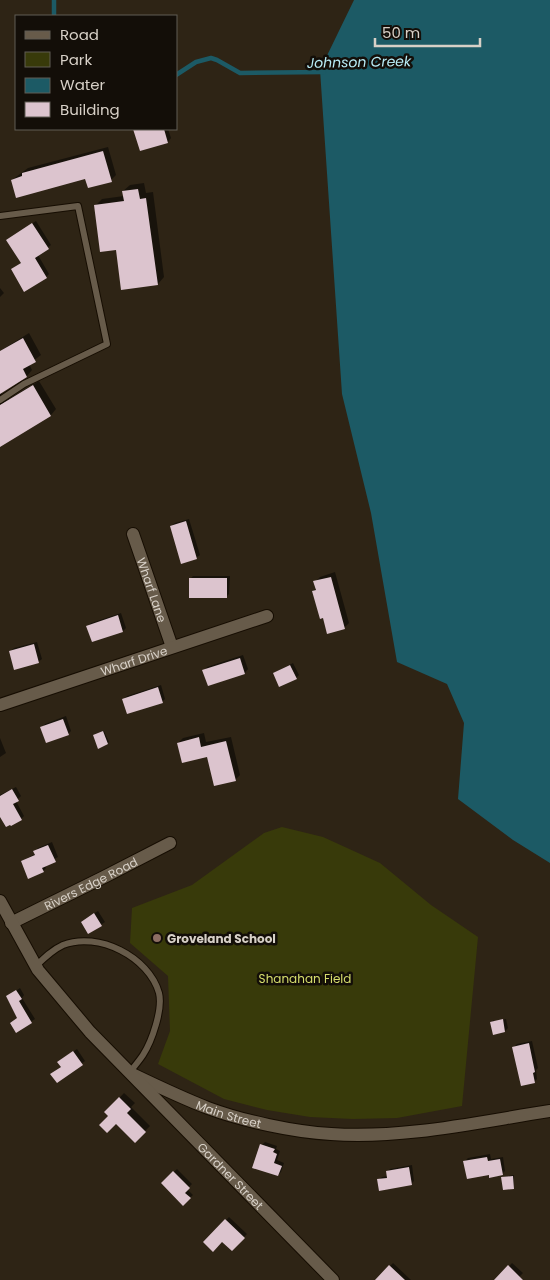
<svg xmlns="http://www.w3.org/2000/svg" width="550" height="1280" viewBox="0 0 550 1280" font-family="Poppins,sans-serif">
<rect width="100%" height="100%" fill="#2e2415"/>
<path fill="#383a0a" d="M282,827l41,10 57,26 51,42 47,32 -16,169 -65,12 -44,1 -43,-2 -43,-7 -43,-11 -66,-35 12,-33 -2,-55 -38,-33 2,-35 60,-23 72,-52z"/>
<path fill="#1c5a65" d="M354,0h196v863l-37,-23 -55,-41 6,-76 -17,-39 -50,-22 -26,-149 -29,-119 -22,-324z"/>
<path fill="#0007" d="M137,129v2l7,-2h24l3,9 -3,4 -27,7 -6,-18z
M108,147l8,28 -5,5 -25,-2 -74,2 16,-12z
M144,183l2,10 7,-1 11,85 -6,7 -41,-35 -22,-43 7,-7 22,-3 -1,-5 7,-6z
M36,221l15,24 -13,10 11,19 -3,3 -34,-8 10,-7 -15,-22z
M0,288l4,5 -4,4z
M29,333l12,22 -12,9 3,6 -5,6 -25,15 -1,5 3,3h5l30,-18 17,28 -5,6 -51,31v-95z
M189,519l11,36 -4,3 -25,-32 4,-3z
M335,572l14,51 -5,5 -20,-11 -11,-26 4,-3 -2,-6 5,-5z
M193,576h37l-1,18 -3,3 -36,-18z
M121,613l5,15 -3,3 -35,-5 3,-3z
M37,642l5,17 -4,3 -27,-11 3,-3z
M243,655l5,14 -3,4 -36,12 -5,-14 3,-4z
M293,663l6,12 -3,3 -22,-5z
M161,685l4,14 -3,3 -38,-3 3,-3z
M66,716l5,15 -3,3 -26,-6 3,-4z
M104,731l5,11 -1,1 -13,-9z
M204,733l2,9 25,-5 9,38 -5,5 -27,-25 -30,-12 5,-5z
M0,738l6,15 -6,4z
M16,787l5,9 -5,5 8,15 -3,3 -21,-4v-20z
M52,842l6,15 -13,8 1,3 -3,3 -21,-10 13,-7v-2l3,-4z
M98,911l7,11 -16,11 -4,-14z
M20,988l4,7 -2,3 13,21 -19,12 -5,-8 7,-5 -11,-21z
M506,1019l2,9 -3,3 -13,-9 2,-2v2z
M532,1041l6,27 -2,2 1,9 -3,3 -20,-35 3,-3z
M77,1049l8,12 -27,21 -3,-11 7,-5v-7z
M124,1093l11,10 -4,4 19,19 -15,15 -29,-29z
M265,1142l12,4 -1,3 4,2 -3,9 7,3 -3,9 -3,3 -16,-30z
M490,1154l1,5 12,-2 2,14 -3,3 -12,-1 -25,-12 3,-3z
M412,1165l2,16 -3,3 -32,-4 3,-3 6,-1 -1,-4 3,-3z
M177,1169l15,15 -5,5 6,6 -10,9 -21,-21z
M514,1175v11l-1,2 -10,-11z
M229,1217l18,17 -15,15 -10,-9 -17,2z
M393,1263l18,17h-31l-1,-2z
M512,1263l11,10 -7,7h-19z"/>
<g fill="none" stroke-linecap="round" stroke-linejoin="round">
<path stroke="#1c5a65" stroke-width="4.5" d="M54,0v16
M176,75l20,-13 15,-4 6,2 23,13 84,-1"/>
</g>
<path fill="#dcc4ce" d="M133,129h31l4,14 -28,8z
M103,151l9,31 -24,6 -3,-9 -69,19 -5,-18 11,-4v-3z
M138,189l2,10 6,-1 12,87 -37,5 -5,-40 -16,2 -6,-47 30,-4 -2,-10z
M32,223l17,26 -14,9 12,20 -23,14 -13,-23 10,-6 -15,-23z
M23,338l13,24 -13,7 4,8 -27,17v-43z
M33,385l18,31 -51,31v-42z
M186,521l11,38 -16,5 -11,-38z
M331,577l14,52 -18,5 -4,-16 -3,1 -8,-28 4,-1 -3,-9z
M189,578h38v20h-38z
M118,615l5,17 -31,10 -6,-16z
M34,644l5,19 -25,7 -5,-19z
M240,658l5,16 -37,12 -6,-16z
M290,665l7,14 -18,8 -6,-14z
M158,687l5,16 -36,11 -5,-15z
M63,719l6,16 -23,8 -6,-16z
M103,731l5,13 -10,5 -5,-14z
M199,737l2,10 25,-6 10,40 -22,5 -7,-29 -25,6 -5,-20z
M12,789l7,12 -6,3 9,16 -11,6 -1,-1 -4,2 -6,-10v-21z
M48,845l8,17 -14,6 2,4 -16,7 -7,-18 14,-6 -2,-4z
M94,913l8,13 -14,8 -7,-12z
M16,990l6,9 -3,2 13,22 -16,10 -6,-10 7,-5 -11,-22z
M503,1019l2,13 -12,3 -3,-13z
M529,1043l6,29 -2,1 2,10 -14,3 -9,-39z
M73,1051l10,14 -26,18 -7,-9 11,-7 -4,-5z
M119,1097l12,12 -4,4 19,19 -11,11 -19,-19 -9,9 -8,-8 9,-9 -4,-4z
M260,1144l15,5 -2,3 4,2 -3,9 8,3 -4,10 -26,-8z
M487,1157l1,4 12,-2 3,16 -14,3v-3l-22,4 -4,-18z
M409,1167l3,18 -33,6 -2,-12 10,-1 -1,-7z
M173,1171l17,17 -5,5 6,5 -8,8 -22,-23z
M513,1176l1,13 -11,1 -2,-13z
M225,1219l20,19 -13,13 -10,-9 -9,10 -10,-10z
M389,1265l16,15h-30z
M508,1265l15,15h-29z"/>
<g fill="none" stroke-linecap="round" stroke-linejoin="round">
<g stroke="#160d02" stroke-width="8">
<path id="service" d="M0,216l78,-10 29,138 -83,40 -24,16
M36,966c8,-8 16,-16 27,-21 35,-14 86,12 96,48 4,16 -7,48 -16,62 -4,6 -9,12 -14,18"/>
</g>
<g stroke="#160d02" stroke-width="14">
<g id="minor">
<path id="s1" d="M133,534l39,113"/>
<path id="s2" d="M0,705l267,-89"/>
<path id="s3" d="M11,923l93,-46 66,-34"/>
</g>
</g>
<g stroke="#160d02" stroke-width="14">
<g id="tertiary">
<path id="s4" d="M132,1074c25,12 50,24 76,34 35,13 86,24 123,26 73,5 147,-12 219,-23"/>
</g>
</g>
<g stroke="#160d02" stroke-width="14">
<g id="secondary">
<path id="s5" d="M0,901l38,69 52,62 243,248"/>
</g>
</g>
<use href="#service" stroke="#675b4a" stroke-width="6"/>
<use href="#minor" stroke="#675b4a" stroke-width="12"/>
<use href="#tertiary" stroke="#675b4a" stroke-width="12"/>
<use href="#secondary" stroke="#675b4a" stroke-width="12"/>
</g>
<circle fill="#8d6e63" stroke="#130e08" stroke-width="2" cx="157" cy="938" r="5"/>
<g text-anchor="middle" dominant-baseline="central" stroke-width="5" stroke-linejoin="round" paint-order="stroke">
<g font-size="12" fill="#d7d0c7" stroke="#130e08">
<text stroke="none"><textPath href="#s1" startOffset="59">Wharf Lane</textPath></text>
<text stroke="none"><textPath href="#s2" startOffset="141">Wharf Drive</textPath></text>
<text stroke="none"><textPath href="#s3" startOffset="89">Rivers Edge Road</textPath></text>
<text stroke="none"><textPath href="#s4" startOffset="105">Main Street</textPath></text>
<text stroke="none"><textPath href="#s5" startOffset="361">Gardner Street</textPath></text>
</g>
<g font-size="12" font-weight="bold" fill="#d7d0c7" stroke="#130e08" text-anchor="start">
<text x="167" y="938">Groveland School</text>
</g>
<g font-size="12" fill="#d6dd6d" stroke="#130e08">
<text x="305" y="978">Shanahan Field</text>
</g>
<g font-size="14" font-style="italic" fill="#b8ecf6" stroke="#130e08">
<text transform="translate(359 62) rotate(-1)">Johnson Creek</text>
</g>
</g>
<rect x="15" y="15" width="162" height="115" fill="#130e08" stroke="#615c54"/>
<rect x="25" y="31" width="25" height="8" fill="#675b4a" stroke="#615c54"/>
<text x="60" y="40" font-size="15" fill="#d7d0c7">Road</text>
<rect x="25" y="52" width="25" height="15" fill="#383a0a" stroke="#615c54"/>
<text x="60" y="65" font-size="15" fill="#d7d0c7">Park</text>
<rect x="25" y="78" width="25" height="15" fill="#1c5a65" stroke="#615c54"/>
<text x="60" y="90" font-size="15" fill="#d7d0c7">Water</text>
<rect x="25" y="102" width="25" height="15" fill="#dcc4ce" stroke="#615c54"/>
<text x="60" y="115" font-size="15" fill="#d7d0c7">Building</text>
<path d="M375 38v8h105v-8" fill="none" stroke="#d7d0c7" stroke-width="2.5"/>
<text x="382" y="38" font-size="15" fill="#d7d0c7" stroke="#130e08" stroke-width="4" paint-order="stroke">50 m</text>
</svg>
